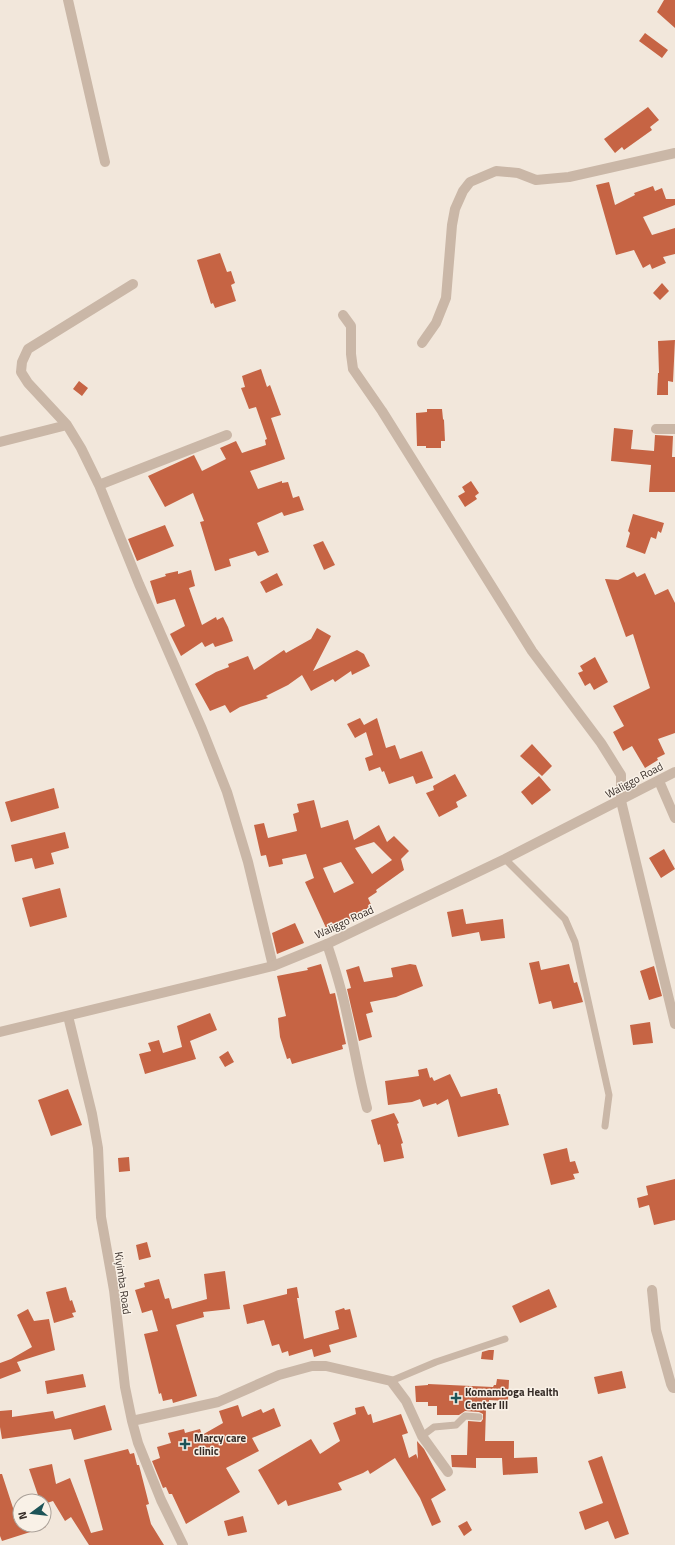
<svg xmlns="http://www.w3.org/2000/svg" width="675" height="1545" viewBox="0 0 675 1545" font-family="'Titillium Web',sans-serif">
<rect width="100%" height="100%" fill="#f2e7db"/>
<path fill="#c66444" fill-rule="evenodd" d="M664,0h11v28l-18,-16z
M645,33l23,17 -6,8 -23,-17z
M648,107l11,13 -9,7 2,3 -28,20 -2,-3 -7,6 -11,-14z
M609,182l6,23 20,-10 -1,-2 19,-7 2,5 7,-3 4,11h9v6l-32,12 9,18 23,-7v26l-12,3 3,6 -14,6 -2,-5 -7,4 -9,-18 -18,5 -20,-70z
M220,253l7,19 4,-1 4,12 -4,2 5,16 -21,7 -2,-5 -2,1 -14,-44z
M662,283l7,8 -9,9 -7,-7z
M675,340l-2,42 -5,-1v14h-11l1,-22h1l-1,-32z
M261,369l6,18 3,-2 11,30 -10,3 14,41 -35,12 8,18 24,-8v2l6,-1 5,16 6,-2 5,14 -20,6 -2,-4 -25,11 12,29 -11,4 -3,-5 -26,8 2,7 -16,5 -15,-49 4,-1 -11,-28 -28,14 -17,-31 46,-21 8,16 24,-12 -6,-11 16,-7 6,12 24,-8 -1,-5 2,-1 -11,-32 -7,2 -8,-21 4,-1 -3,-11z
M79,381l9,7 -6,8 -9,-7z
M427,409h15l1,10 1,1 1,21h-4v7h-15v-2h-9l-1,-33 11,-1z
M614,428l19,2 -2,19 23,2 1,-16 18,1 -1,21h3v35h-26l2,-27 -40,-4z
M471,481l8,12 -4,3 2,3 -12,8 -7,-11 7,-4 -3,-5z
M633,514l31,9 -3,10 -3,-2 -2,8 -5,-2 -6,17 -19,-7 4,-14 -2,-2z
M165,525l9,21 -37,15 -9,-22z
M323,541l12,24 -11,5 -11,-25z
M191,570l4,16 -6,2 13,37 14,-8 1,3 6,-3 5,10 5,14 -18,6 -2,-4 -8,4 -3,-5 -21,14 -11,-22 15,-8 -10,-27 -18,5 -7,-23 16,-5 -1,-2 13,-3v3z
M634,572l3,5 8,-4 10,22 13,-6 7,14v130l-17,6 7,15 -8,4 1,2 -13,8 -13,-22 -9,5 -10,-19 11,-6 -11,-20 37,-18 -17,-54 -7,3 -21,-58 13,1z
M277,573l6,12 -17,8 -6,-11z
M317,628l14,8 -18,35 44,-21 7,4 6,12 -18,9 -1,-4 -16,11 -2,-3 -22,12 -9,-16 -14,10 -22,11 2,2 -28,9 -10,6 -5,-8 -15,6 -15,-27 21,-12 13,-5 -1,-3 20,-8 6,14 30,-20 2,3 25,-14z
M595,657l13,25 -14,8 -4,-7 -5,3 -7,-13 5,-2 -3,-5z
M360,718l4,7 13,-7 9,30 9,-3 5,14 22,-8 11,27 -17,6 -3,-8 -24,8 -5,-13 -2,1 -2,-5 -11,4 -4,-13 8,-3 -7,-23 -11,6 -8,-14z
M532,744l20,22 -10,10 -22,-20z
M455,774l12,22 -11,6 2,5 -19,10 -13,-24 8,-3 -1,-4z
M539,776l12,14 -19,15 -11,-13z
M54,788l5,20 -48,14 -6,-20z
M314,800l7,28 27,-8 6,20 25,-15 8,17 7,-6 15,15 -8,8 3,11 -28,20 1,2 -9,6 5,11 -46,21 -22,-48 9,-4 -8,-24 -24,5 1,5 -14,3 -3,-12 -5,1 -7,-31 10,-2 4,15 29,-7 -4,-17 6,-2 -2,-8zM374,842l18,18 -20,14 -17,-26zM341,862l13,21 -20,10 -11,-25z
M65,832l4,16 -18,5 3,11 -19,5 -3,-11 -17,4 -4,-17z
M664,849l11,20 -14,9 -12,-20z
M60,888l7,29 -37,10 -8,-29z
M463,909l3,15 37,-5 2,19 -24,3 -2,-9 -27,5 -5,-25z
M295,923l9,20 -27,11 -5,-21z
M539,961l2,9 28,-6 5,19 3,-1 6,20 -30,7 -2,-8 -12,3 -10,-41z
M321,964l9,30 5,-1 11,51 -4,1 1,4 -51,15 -2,-6 -3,1 -7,-22 -2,-19 8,-2 -9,-40 31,-6 -1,-2z
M410,964l6,1 7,21 -27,11 -26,5 3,10 -7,2 6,23 -13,4 -12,-52 4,-1 -5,-18 13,-4 5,16 29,-5 -2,-9z
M654,966l8,30 -13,4 -9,-29z
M210,1013l7,17 -27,11 6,18 -51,15 -6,-20 12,-3 -3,-8 11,-3 4,13 19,-6 -5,-21z
M650,1022l3,21 -20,2 -3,-20z
M228,1051l6,11 -9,5 -6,-10z
M427,1068l3,10 2,-1 2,4 16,-7 11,23 36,-9 1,6h2l9,31 -51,12 -10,-38 -11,6 -1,-2 -13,4 -3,-8 -8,3 -24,3 -3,-24 34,-5 -1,-6z
M68,1089l14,36 -31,11 -13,-36z
M394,1113l5,10 -2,1 6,19 -2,1 3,14 -20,4 -4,-18 -2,1 -7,-25z
M567,1148l3,14 5,-1 4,12 -6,1 2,5 -24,6 -8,-31z
M129,1157l1,14 -11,1 -1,-14z
M675,1179v41l-21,5 -5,-20 -10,3 -2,-10 11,-3 -2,-9z
M147,1242l4,15 -12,3 -3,-15z
M225,1271l5,38 -27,3 1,5 -28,8 21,71 -24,7 -1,-4 -9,2 -2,-8 -2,1 -15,-60 14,-3 -6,-21 -10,3 -7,-23 10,-3 -1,-4 15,-4 6,20 4,-1 3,11 35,-10 -3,-25z
M66,1287l4,14 2,-1 4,12 -4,1 2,4 -20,6 -8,-31z
M297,1287l2,11h-2l7,41 35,-10 -4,-18 9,-3 1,2 5,-1 7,28 -28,8 2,7 -17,5 -2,-8 -23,7 -1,-5 -6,2 -3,-9 -7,2 -8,-26 -17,4 -4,-19 44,-11v-5z
M549,1289l8,18 -37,16 -8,-17z
M28,1309l6,12 15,-2 6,31 -38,12 4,9 -21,8v-16l11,-4 21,-12 -15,-32z
M489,1350h5l-1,10 -12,-1 1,-7z
M622,1371l4,17 -28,6 -4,-17z
M83,1374l3,13 -39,7 -2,-13z
M497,1379l12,1 -1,21 -19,-1v8h-3l-1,33h29v17l23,-1 1,16 -35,2 -1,-17h-26v10l-24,-1 -1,-12h16l1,-34 13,1 2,-3v-5l-4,-2 -14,-1 -6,4h-22v-9h-9v-4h-12l-1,-16 13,-1v-1l65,3 1,-2h2z
M105,1405l7,25 -38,10 -3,-11 -69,10 -2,-12v-16l12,-1v7l41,-6 2,8z
M238,1405l4,12 19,-8 2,4 11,-5 7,18 -29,12 7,13 -33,17 14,24 -54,32 -14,-30h-3l-3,-7 -3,1 -11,-27 8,-3 -3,-11 14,-4 -3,-10 16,-4 1,4 15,-4 2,6 21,-12 -4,-12z
M364,1406l4,9 3,-1 2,9 28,-9 7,19 -6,2 7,23 7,-4 2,5 -1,-18 7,8 22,41 -15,9 10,23 -9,4 -12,-28 -25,-40 -25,16 -2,-4 -5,3 -25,10 4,7 -54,16 -2,-6 -8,5 -5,-9 -15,-26 53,-31 9,15 20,-13 -7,-18 23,-9 -1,-6z
M128,1449l2,5 4,-1 3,12h2l10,39 -3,1 5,19 13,21h-75l-18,-28 -6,4 -12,-20 -9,3v-3h-4l-11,-32 23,-5 4,20 14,-6 21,55 12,-3 -19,-70z
M602,1456l27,78 -14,5 -7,-18 -23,9 -6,-18 24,-9 -15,-42z
M0,1474h2l12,37 6,-2v16h25l1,2 -44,14 -2,-5z
M243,1516l4,16 -19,4 -4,-15z
M467,1521l5,9 -8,6 -6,-10z"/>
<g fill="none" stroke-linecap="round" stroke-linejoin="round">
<path stroke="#cab7a7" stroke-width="7" d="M505,859l60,60 10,23 34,153 -4,31
M391,1381l45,-19 69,-23
M422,1436l12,-9 22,-2 9,-9 14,1"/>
<path stroke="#cab7a7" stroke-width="10" d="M68,0l37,162
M133,284l-105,65 -6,13 -1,10 7,11 39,42 14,23 18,37 40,99 63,145 25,63 21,70 25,104
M343,315l8,11v28l2,15 29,42 150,240 69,92 20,32v26l54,223
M422,343l14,-20 10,-25 6,-73 3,-16 8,-18 7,-9 26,-11 22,2 18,7 33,-3 106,-24
M656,429h19
M0,442l67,-17
M99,485l128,-50
M659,781l16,37
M327,944c8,24 15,47 20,71 7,31 12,63 20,93
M68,1016l24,98 6,34 3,69 13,73 11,97 7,34 6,22 23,57 22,45
M652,1290l4,40 15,54 2,4h2
M132,1421l86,-19 61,-27 33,-9h14l65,15 15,20 16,35 26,36"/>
<path stroke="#cab7a7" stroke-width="10" d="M0,1032l273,-66 54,-22 178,-85 170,-87"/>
</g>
<g fill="#1d5458" stroke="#f9f1e7" stroke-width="1.5">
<path d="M454 1392h4v4h4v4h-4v4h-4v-4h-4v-4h4z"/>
<path d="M183 1438h4v4h4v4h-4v4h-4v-4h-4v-4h4z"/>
</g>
<g text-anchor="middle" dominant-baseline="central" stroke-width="3" stroke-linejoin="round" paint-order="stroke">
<g font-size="11" fill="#362c27" stroke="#f9f1e7">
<text transform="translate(634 780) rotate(-28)">Waliggo Road</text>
<text transform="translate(344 922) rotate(-25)">Waliggo Road</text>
<text transform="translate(123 1283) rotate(82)">Kiyimba Road</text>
</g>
<g font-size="11" font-weight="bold" fill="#362c27" stroke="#f9f1e7" text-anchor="start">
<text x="465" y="1392">Komamboga Health<tspan x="465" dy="13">Center III</tspan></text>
<text x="194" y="1438">Marcy care<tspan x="194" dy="13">clinic</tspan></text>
</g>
</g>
<g transform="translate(32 1513) rotate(255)"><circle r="19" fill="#f9f1e7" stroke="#aba29a"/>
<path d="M0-3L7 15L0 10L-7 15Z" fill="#1d5458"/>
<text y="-6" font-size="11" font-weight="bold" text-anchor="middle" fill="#362c27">N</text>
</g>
</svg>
